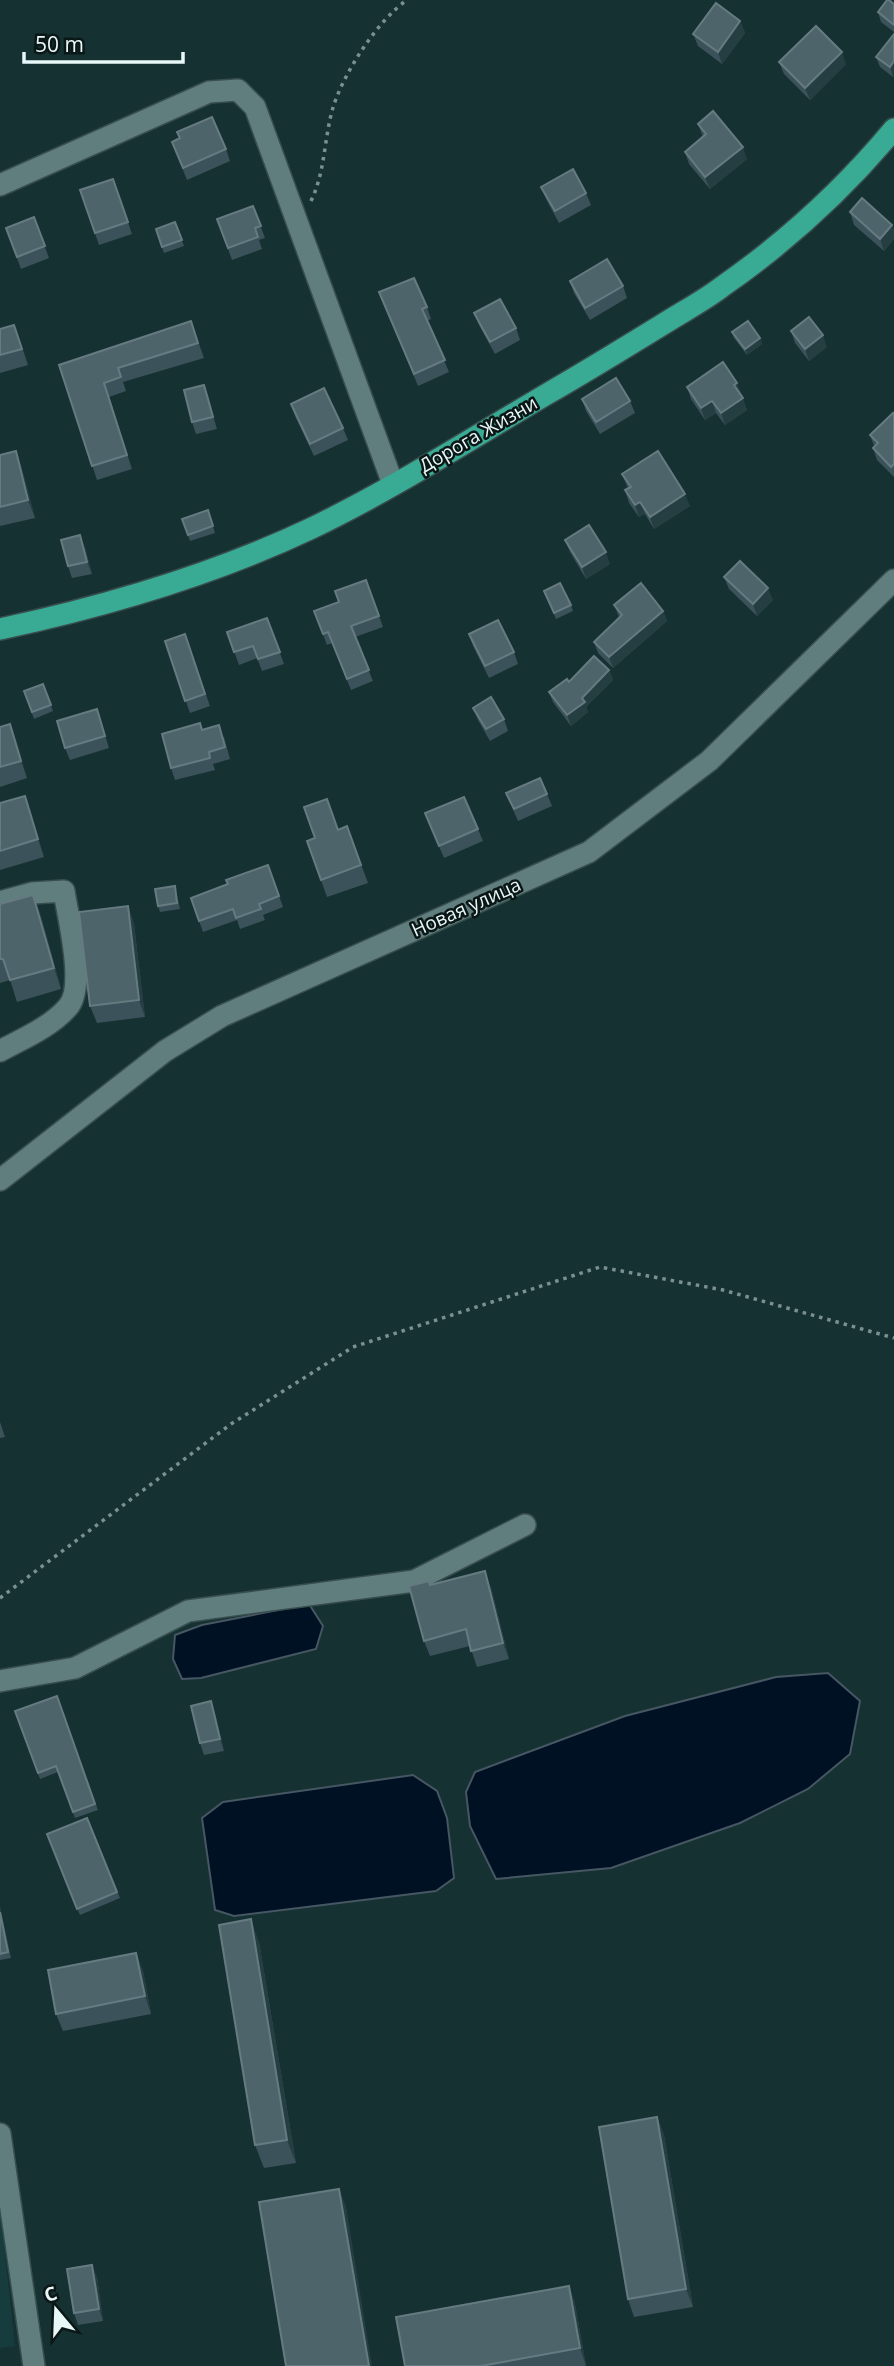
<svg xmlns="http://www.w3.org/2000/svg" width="894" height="2366" font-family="'Open Sans',sans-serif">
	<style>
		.built { fill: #163c3d }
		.water { fill: #001124; stroke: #465663; stroke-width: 2 }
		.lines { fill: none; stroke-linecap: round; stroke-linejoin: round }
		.minor-casing { stroke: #384e4e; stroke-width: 24 }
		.major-casing { stroke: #384e4e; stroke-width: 24 }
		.path { stroke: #7b9090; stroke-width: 3.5; stroke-dasharray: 3.5 5; stroke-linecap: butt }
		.minor { stroke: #617e7e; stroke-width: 21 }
		.major { stroke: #39ab95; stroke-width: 21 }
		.wall { fill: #3b525a }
		.shaded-wall { fill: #243e42 }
		.building { fill: #4e646b; stroke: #667b81; stroke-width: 2 }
		.labels { text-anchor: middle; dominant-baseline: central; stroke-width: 5; stroke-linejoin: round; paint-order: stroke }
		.street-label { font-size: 19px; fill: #e8f7f7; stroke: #0b1717 }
	</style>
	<rect width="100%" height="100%" fill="#163131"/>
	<path class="built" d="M0,2209l15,137 -15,2z"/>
	<g class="water">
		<path d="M309,1604l14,22 -7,23 -115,29 -19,1 -9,-20 2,-24 27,-10z"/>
		<path d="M828,1673l32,28 -10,53 -42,35 -68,34 -129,45 -115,11 -26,-53 -4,-34 9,-20 150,-56 151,-39z"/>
		<path d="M413,1775l24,16 10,27 7,60 -18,13 -202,25 -19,-6 -13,-92 21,-16z"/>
	</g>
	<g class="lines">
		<g class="minor-casing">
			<g id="minor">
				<path d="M0,185l209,-93 29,-2 17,17 138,377"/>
				<path d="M0,902l32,-9 32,-2c4,27 22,96 4,116 -17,20 -46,32 -68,44"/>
				<path d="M0,1180l165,-129 57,-35 367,-164 120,-91 185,-181"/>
				<path d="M0,1681l75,-13 113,-57 226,-30 111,-56"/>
				<path d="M0,2134l34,232"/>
			</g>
		</g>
		<g class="major-casing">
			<path id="major" d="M0,629c107,-23 213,-54 312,-101 81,-39 157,-88 235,-134 40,-23 79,-47 118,-71 19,-12 40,-23 58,-37 63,-44 122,-98 171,-157"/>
		</g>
		<g class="path">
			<path d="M311,201c14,-29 13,-60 21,-90 10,-36 45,-90 75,-111"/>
			<path d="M0,1598l231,-174 122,-77 247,-80 123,23 171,48"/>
		</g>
		<use href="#minor" class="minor"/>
		<use href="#major" class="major"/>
	</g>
	<g class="wall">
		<path d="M894,4v28l-13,-10 -3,-10z"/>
		<path d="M740,21l5,12 -23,31 -24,-18 -5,-12z"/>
		<path d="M894,34v42l-1,1 -13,-10 -4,-10z"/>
		<path d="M779,62l67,2 -36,36 -26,-26z"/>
		<path d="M698,124l49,35 -37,30 -21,-25 -4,-12 18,-15z"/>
		<path d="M172,142l54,7 4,12 -43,19z"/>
		<path d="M113,179l19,55 -33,11 -19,-55z"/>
		<path d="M541,187l45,6 5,12 -32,18 -13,-24z"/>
		<path d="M253,206l12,32 -6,2 3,9 -30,11 -15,-41z"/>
		<path d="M850,212l42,13 2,5v9l-10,12 -30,-26z"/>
		<path d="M34,217l15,41 -28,11 -15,-41z"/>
		<path d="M175,222l9,24 -20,7 -8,-24z"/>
		<path d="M570,281l53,5 4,12 -37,22 -16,-27z"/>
		<path d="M379,292l48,15 4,12 -4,2 22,51 -31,14z"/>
		<path d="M474,313l42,15 4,12 -25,14 -16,-29z"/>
		<path d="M191,321l13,37 -81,24 3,9 -17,6 23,72 -35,11 -38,-115z"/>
		<path d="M0,329l20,12 8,24 -28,8z"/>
		<path d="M791,331l36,16 -18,14 -14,-18z"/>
		<path d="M732,332l28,6 2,6 -15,11 -13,-17z"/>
		<path d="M204,385l13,44 -21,5 -4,-12z"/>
		<path d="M687,387l55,8h-1l6,15 -22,15 -9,-12 -11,7 -14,-21z"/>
		<path d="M582,399l48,2 5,12 -35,21 -14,-23z"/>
		<path d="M291,404l52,24 5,12 -34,16 -19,-40z"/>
		<path d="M894,415v62l-17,-17 -4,-12 1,-2 -4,-11z"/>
		<path d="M16,451l6,18 13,49 -35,8v-71z"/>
		<path d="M622,474l68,32 -36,23 -9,-15 -6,3 -10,-14 -4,-13 3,-1z"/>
		<path d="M208,510l7,23 -25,8 -8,-22z"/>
		<path d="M565,540l45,24 -24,15 -16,-27z"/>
		<path d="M85,547l7,27 -20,4 -4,-12z"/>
		<path d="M724,577l49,23 -16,16 -28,-27z"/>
		<path d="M366,580l17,47 -28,10 18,44 -22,9 -19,-47 -5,2 -13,-34 25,-9z"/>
		<path d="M544,591l27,14 2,6 -17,8z"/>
		<path d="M614,605l49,6 4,10 -54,47 -15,-15 -4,-11 25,-25z"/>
		<path d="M267,618l17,46 -22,7 -5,-13 -18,7 -12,-33z"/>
		<path d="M185,634l25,72 -20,7 -25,-72z"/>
		<path d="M469,634l45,18 4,12 -29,14 -16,-32z"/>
		<path d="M609,670l4,10 -27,27 2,5 -17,14 -18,-24 -4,-10 20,-10z"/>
		<path d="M43,684l10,27 -19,8 -10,-28z"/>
		<path d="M473,708l31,11 4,12 -18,10 -12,-21z"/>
		<path d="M97,709l12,39 -39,12 -5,-12z"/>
		<path d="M10,724l17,54 -27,9v-60z"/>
		<path d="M203,730l21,7 6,22 -17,5 2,6 -40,10 -4,-12z"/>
		<path d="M506,793l41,1 5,12 -34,15z"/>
		<path d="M25,796l19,61 -44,13v-67z"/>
		<path d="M425,813l53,16 5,12 -39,17z"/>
		<path d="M347,826l21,57 -41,14 -20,-56z"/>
		<path d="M268,865l15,42 -20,8 2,5 -25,9 -3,-9 -34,12 -12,-34 37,-14z"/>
		<path d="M175,886l5,23 -20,3 -2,-6z"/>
		<path d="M33,895l8,21 20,73 -44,13 -7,-22 -10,3v-79z"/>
		<path d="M128,906l6,18 11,93 -48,6 -7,-17z"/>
		<path d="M0,1422l5,15 -5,1z"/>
		<path d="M430,1585l61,2 18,72 -32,8 -7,-21 -40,10 -6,-15z"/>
		<path d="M57,1696l41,114 -23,8 -17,-46 -18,7 -25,-68z"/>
		<path d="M211,1701l4,12 9,38 -20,4 -4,-12z"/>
		<path d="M87,1818l33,80 -40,17 -33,-81z"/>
		<path d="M0,1907l11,51 -11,2z"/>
		<path d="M259,1942l37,221 -32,5 -9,-23z"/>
		<path d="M136,1953l7,18 8,43 -88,17 -7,-17z"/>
		<path d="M657,2117l7,18 29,172 -59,10 -6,-18z"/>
		<path d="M97,2277l6,44 -25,4 -4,-12z"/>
		<path d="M569,2286l6,18 11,62h-181z"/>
	</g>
	<g class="shaded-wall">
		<path d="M740,21l5,12 -23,31 -4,-12z"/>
		<path d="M842,52l4,12 -36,36 -5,-12z"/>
		<path d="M894,61v15l-1,1 -3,-10z"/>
		<path d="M743,147l4,12 -37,30 -5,-12z"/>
		<path d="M892,225l2,5v9l-10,12 -4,-12z"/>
		<path d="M823,335l4,12 -18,14 -4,-12z"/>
		<path d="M760,338l2,6 -15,11 -2,-6z"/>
		<path d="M737,383l5,12 -4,2 -4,-12z"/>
		<path d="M204,385l5,12 8,32 -4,-12z"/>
		<path d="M743,398l4,12 -22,15 -4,-12z"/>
		<path d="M712,401l4,12 -11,7 -4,-12z"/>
		<path d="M16,451l6,18 13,49 -7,-18z"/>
		<path d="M685,494l5,12 -36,23 -4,-12z"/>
		<path d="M640,502l5,12 -6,3 -4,-12z"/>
		<path d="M80,535l5,12 7,27 -5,-12z"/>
		<path d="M606,552l4,12 -24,15 -4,-12z"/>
		<path d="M768,588l5,12 -16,16 -4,-12z"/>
		<path d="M663,611l4,10 -54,47 -4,-11z"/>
		<path d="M609,670l4,10 -27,27 2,5 -17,14 -4,-11 15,-17z"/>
		<path d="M10,724l7,18 10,36 -6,-17z"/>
		<path d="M25,796l6,17 13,44 -6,-18z"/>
		<path d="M33,895l8,21 20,73 -7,-21z"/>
		<path d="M128,906l6,18 11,93 -6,-17z"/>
		<path d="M485,1571l6,16 18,72 -6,-16z"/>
		<path d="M211,1701l4,12 9,38 -4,-12z"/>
		<path d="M0,1907l11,51 -11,-46z"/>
		<path d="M251,1919l8,23 37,221 -9,-23z"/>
		<path d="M136,1953l7,18 8,43 -6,-18z"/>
		<path d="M657,2117l7,18 29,172 -7,-18z"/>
		<path d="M339,2189l7,17 26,160h-3z"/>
		<path d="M92,2265l5,12 6,44 -4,-12z"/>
		<path d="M569,2286l6,18 11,62 -6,-18z"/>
	</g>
	<g class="building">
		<path d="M887,0h2l5,4v21l-16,-13z"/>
		<path d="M716,3l24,18 -22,31 -25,-18z"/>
		<path d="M816,26l26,26 -37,36 -26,-26z"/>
		<path d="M894,34v27l-4,6 -14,-10z"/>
		<path d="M713,111l30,36 -38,30 -20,-25 21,-18 -8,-10z"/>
		<path d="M212,117l14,32 -43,19 -11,-26 8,-4 -3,-6z"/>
		<path d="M573,169l13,24 -31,18 -14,-24z"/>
		<path d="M113,179l15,43 -33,11 -15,-43z"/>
		<path d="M862,198l30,27 -12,14 -30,-27z"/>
		<path d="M253,206l8,20 -6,2 3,9 -30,11 -11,-29z"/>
		<path d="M34,217l11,29 -28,11 -11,-29z"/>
		<path d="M175,222l7,18 -20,7 -6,-18z"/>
		<path d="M607,259l16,27 -38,22 -15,-27z"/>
		<path d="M414,278l13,29 -5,2 23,51 -31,14 -35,-82z"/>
		<path d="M500,299l16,29 -26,14 -16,-29z"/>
		<path d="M809,317l14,18 -18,14 -14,-18z"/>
		<path d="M191,321l7,22 -80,25 3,9 -17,6 23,72 -35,11 -33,-101z"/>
		<path d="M748,321l12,17 -15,11 -13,-17z"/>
		<path d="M14,325l8,24 -22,6v-26z"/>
		<path d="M723,362l14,21 -3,2 9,13 -22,15 -9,-12 -11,7 -14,-21z"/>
		<path d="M616,378l14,23 -34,21 -14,-23z"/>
		<path d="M204,385l9,32 -21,5 -8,-32z"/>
		<path d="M324,388l19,40 -33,16 -19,-40z"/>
		<path d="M893,413l1,2v49l-3,3 -18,-19 5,-5 -8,-8z"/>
		<path d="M16,451l12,49 -28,7v-52z"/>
		<path d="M658,451l27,43 -35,23 -10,-15 -5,3 -10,-15 6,-3 -9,-13z"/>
		<path d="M208,510l5,16 -25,9 -6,-16z"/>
		<path d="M589,525l17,27 -24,15 -17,-27z"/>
		<path d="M80,535l7,27 -19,4 -7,-26z"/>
		<path d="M740,561l28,27 -15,16 -29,-27z"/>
		<path d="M366,580l13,36 -28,10 18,44 -22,9 -19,-47 -5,2 -9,-23 25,-9 -4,-11z"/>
		<path d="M560,583l11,22 -17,8 -10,-22z"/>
		<path d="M641,583l22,28 -54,46 -15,-15 28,-27 -8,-10z"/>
		<path d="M267,618l13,34 -22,7 -5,-13 -19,6 -7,-20z"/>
		<path d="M498,620l16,32 -29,14 -16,-32z"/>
		<path d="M185,634l20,60 -20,7 -20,-60z"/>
		<path d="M594,656l15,14 -27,28 3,4 -18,13 -18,-23 18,-13 2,3z"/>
		<path d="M43,684l8,21 -19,7 -8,-21z"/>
		<path d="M491,697l13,22 -18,10 -13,-21z"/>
		<path d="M97,709l8,27 -40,12 -8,-27z"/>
		<path d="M200,723l2,7 17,-5 6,22 -16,5 1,6 -39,10 -9,-34z"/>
		<path d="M10,724l11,37 -21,6v-40z"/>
		<path d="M540,778l7,16 -33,15 -8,-16z"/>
		<path d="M25,796l13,43 -38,12v-48z"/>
		<path d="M464,797l14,32 -39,17 -14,-33z"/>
		<path d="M327,799l11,31 9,-4 14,39 -40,15 -14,-39 8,-3 -11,-31z"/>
		<path d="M268,865l11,31 -20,8 2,5 -25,9 -3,-9 -34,12 -8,-23 37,-14 -2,-4z"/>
		<path d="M175,886l2,17 -19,3 -3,-17z"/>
		<path d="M33,895l21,73 -44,12 -7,-21h-3v-55z"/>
		<path d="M128,906l11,94 -49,6 -11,-94z"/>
		<path d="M485,1571l18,72 -32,8 -5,-22 -42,12 -15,-55 20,-5 1,4z"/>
		<path d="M57,1696l38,108 -22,8 -17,-46 -18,7 -23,-62z"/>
		<path d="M211,1701l9,38 -20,4 -9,-37z"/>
		<path d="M87,1818l30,74 -40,17 -30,-75z"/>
		<path d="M0,1912l8,40 -8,2z"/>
		<path d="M251,1919l36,221 -32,5 -36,-220z"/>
		<path d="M136,1953l9,43 -89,18 -8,-44z"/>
		<path d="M657,2117l29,172 -58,10 -29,-172z"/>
		<path d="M339,2189l30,177h-83l-27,-164z"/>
		<path d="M92,2265l7,44 -25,4 -7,-44z"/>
		<path d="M569,2286l11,62 -99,18h-76l-9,-49z"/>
	</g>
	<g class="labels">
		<g class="street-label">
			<text transform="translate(478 434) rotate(-30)">Дорога Жизни</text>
			<text transform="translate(466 907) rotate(-24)">Новая улица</text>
		</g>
	</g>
	<g transform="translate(56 2310) rotate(341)" stroke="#0b1717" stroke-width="5" paint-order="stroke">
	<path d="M0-5L12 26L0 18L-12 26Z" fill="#e8f7f7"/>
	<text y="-10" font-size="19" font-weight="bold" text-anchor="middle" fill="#e8f7f7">С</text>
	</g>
	<path d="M24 52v10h159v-10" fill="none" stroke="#e8f7f7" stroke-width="3.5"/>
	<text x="35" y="52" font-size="21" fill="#e8f7f7" stroke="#0b1717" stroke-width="5" paint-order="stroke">50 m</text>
</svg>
